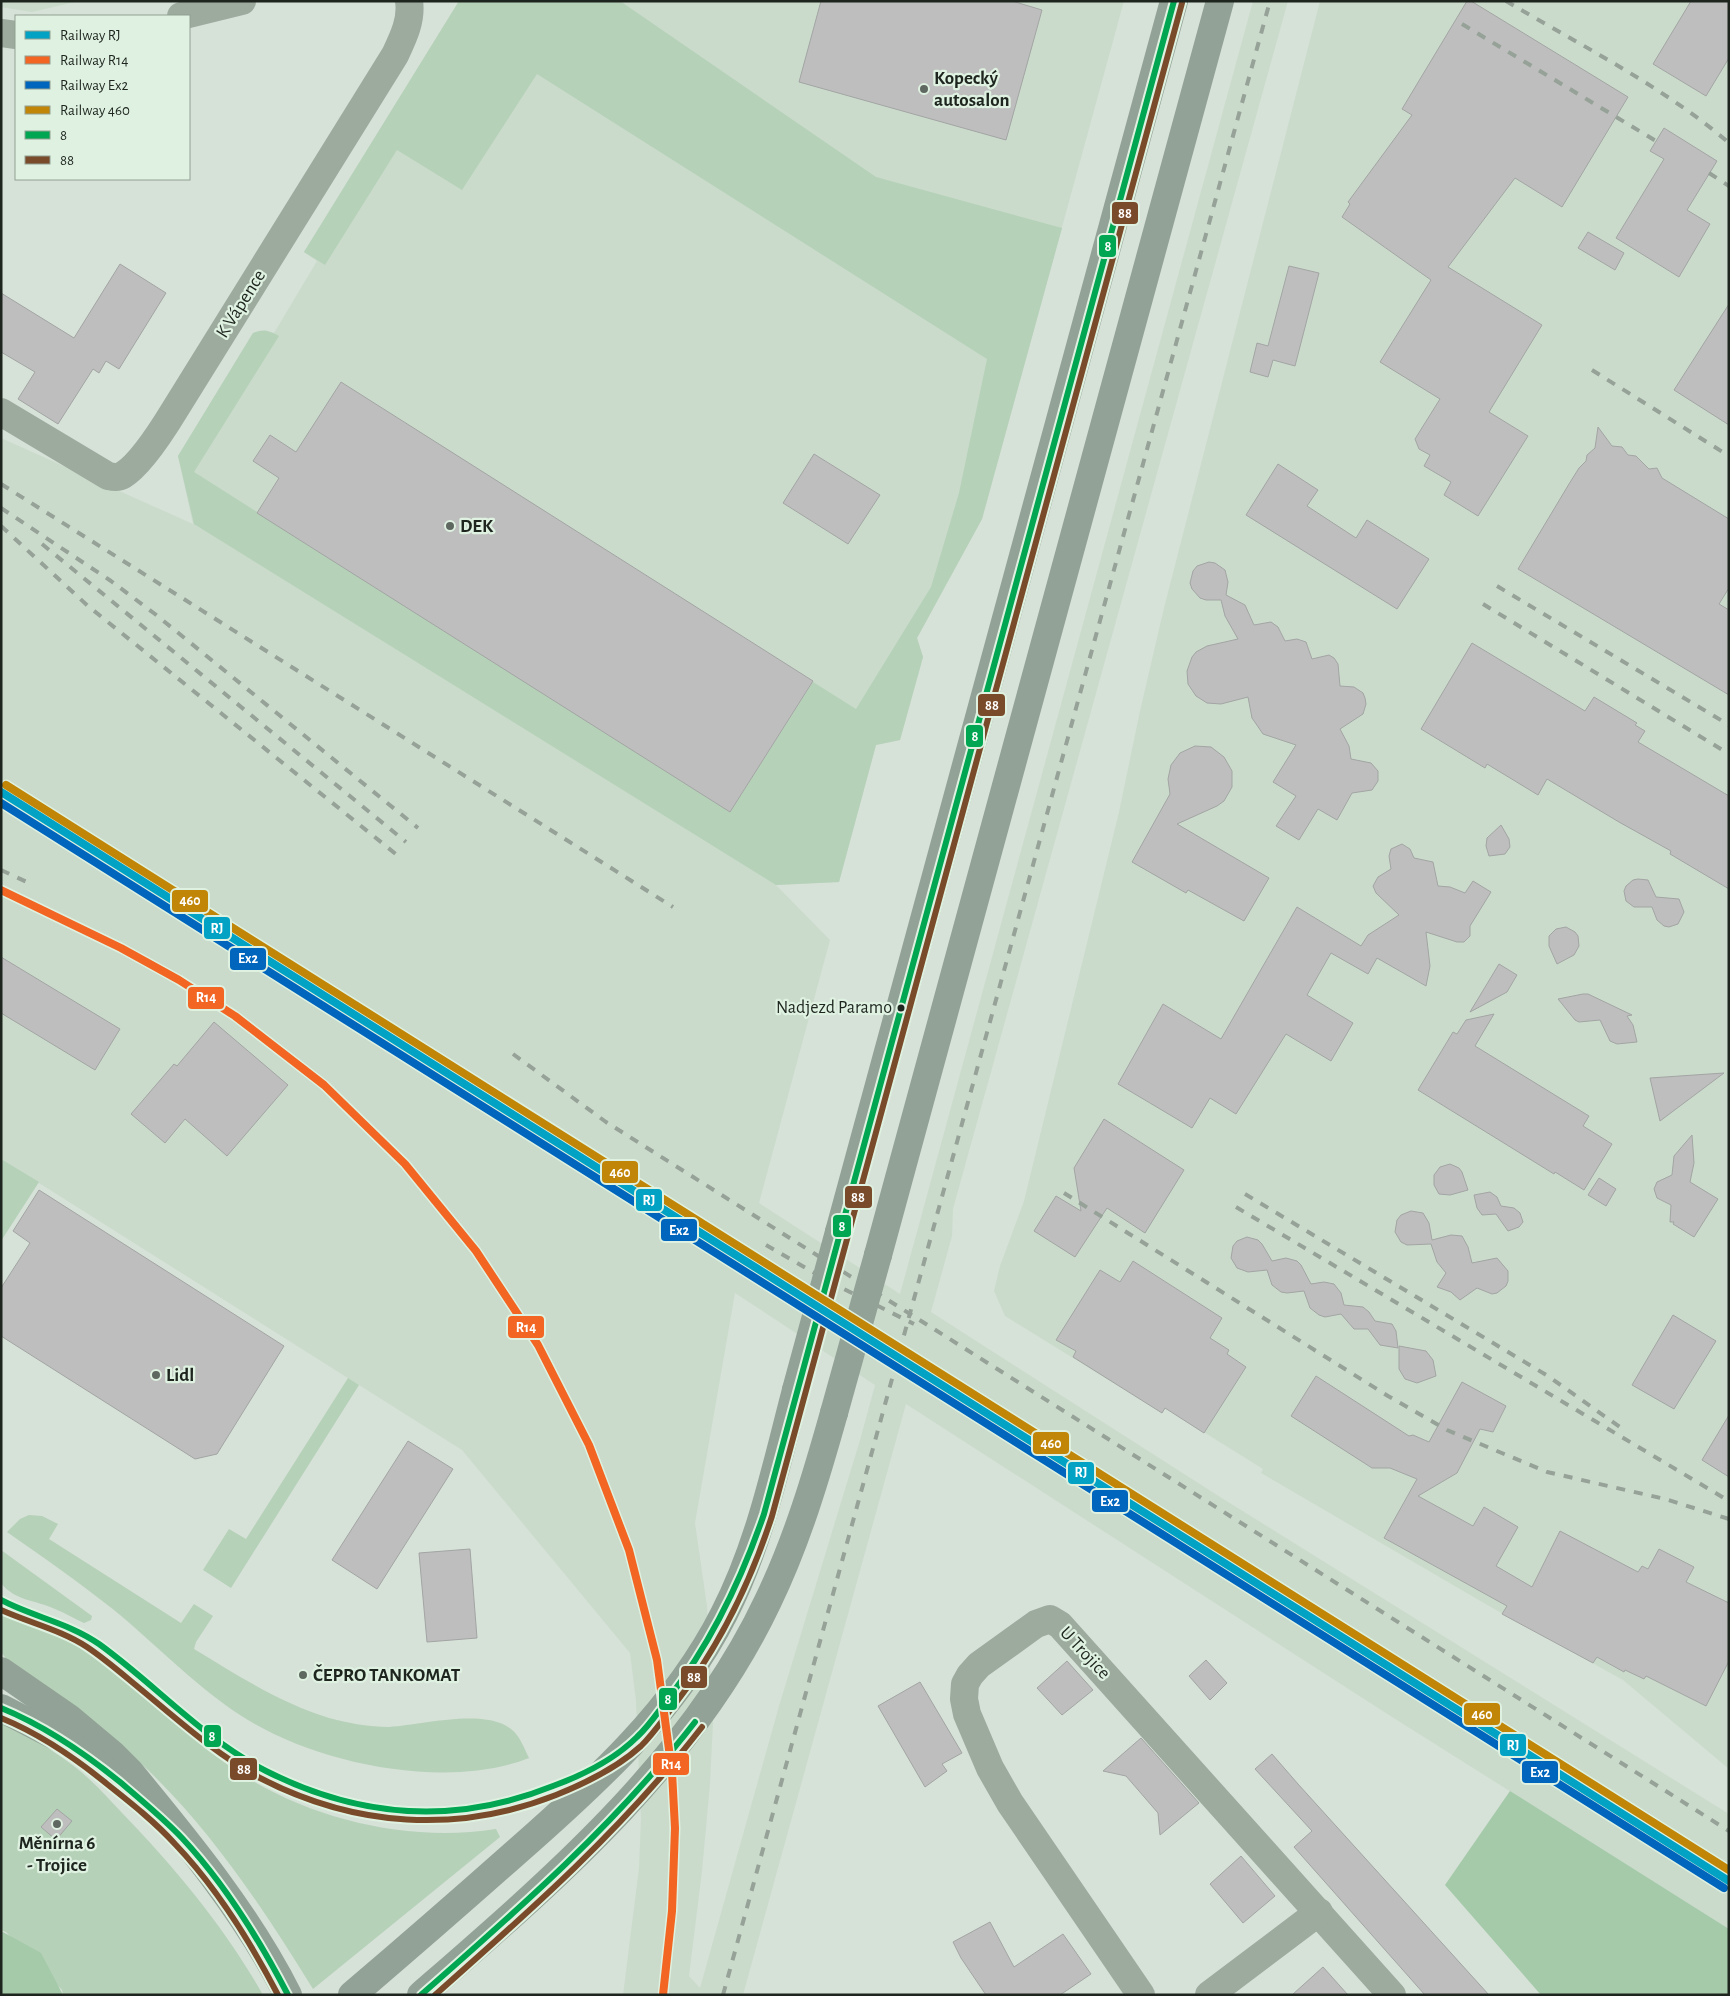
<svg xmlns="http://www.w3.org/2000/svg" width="1730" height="1996" font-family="'Alegreya Sans',sans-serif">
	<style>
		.built { fill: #cadbcb; fill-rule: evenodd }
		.green { fill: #b5d1b8 }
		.forest { fill: #a4caa9 }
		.building { fill: #bdbebd; stroke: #a3a5a4 }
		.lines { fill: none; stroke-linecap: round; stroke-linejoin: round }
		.street { stroke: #9daa9e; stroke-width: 28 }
		.primary { stroke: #92a296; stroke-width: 28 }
		.rail { stroke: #96a198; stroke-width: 4; stroke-dasharray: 9 9; stroke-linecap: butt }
		.primary-bridge { stroke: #92a296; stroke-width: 28 }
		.bus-1-casing { stroke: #dff2e1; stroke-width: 10 }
		.bus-2-casing { stroke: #dff2e1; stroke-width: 10 }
		.bus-1 { stroke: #00a651; stroke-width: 6 }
		.bus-2 { stroke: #7a4b2a; stroke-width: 6 }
		.rail-1-casing { stroke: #dff2e1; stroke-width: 11 }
		.rail-2-casing { stroke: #dff2e1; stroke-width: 11 }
		.rail-3-casing { stroke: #dff2e1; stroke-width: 11 }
		.rail-4-casing { stroke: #dff2e1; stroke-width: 11 }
		.rail-1 { stroke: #02a2c5; stroke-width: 8 }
		.rail-2 { stroke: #f26522; stroke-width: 8 }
		.rail-3 { stroke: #0065bd; stroke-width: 8 }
		.rail-4 { stroke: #c18608; stroke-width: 8 }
		.poi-dot { fill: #5e6760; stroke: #dff2e1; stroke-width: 2 }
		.bus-dot { fill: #1e251f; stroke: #dff2e1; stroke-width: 2 }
		.labels { text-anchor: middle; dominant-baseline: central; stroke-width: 4.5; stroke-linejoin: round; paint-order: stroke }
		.bus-label { font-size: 18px; fill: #1e251f; stroke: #dff2e1; text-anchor: end }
		.poi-label { font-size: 19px; font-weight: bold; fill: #1e251f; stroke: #dff2e1; text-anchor: start }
		.street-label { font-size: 19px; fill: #1e251f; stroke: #dff2e1 }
		.line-badge { stroke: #dff2e1; stroke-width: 2 }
		.badge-label { font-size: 14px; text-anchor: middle; font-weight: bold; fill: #fff }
	</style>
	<rect width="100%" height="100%" fill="#d6e1d8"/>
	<g class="built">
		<path d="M1,1h78l-47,11 -31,-5z"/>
		<path d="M459,1h665l-142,518 -65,119 6,19 -23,83 -24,5 -37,137 -63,3 54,55 -71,263 141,91 353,-1293h35l-335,1208 -1,27 -21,76 286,183 512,319v115l-337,-212 -486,-313 -163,591h-120l16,-127 2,-50 -5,-117 -6,-48 -168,-203 -461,-291v-721l192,86 -15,-68 75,-123 12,-3 9,3 43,-72 -13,-9zM735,1293l140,92 -15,55 -81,266 -79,282 -11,-12 13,-105 8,-87 3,-62 -6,-116 -12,-83z"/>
		<path d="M1320,1h409v1768l-106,-89 -134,-74 -228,-133 2,-4 -98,-61 -3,5 -157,-97 -11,-25 6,-25 24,-65 95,-389 21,-101 24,-103z"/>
	</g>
	<g class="green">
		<path d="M459,1h161l256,176 186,51 -80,291 -65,119 6,19 -23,83 -24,5 -37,137 -63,3 -582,-361 -16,-68 75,-123c10,-4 17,-2 26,3l-85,136 536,340 83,-130 43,27 75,-122 28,-94 28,-134 -450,-285 -75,116 -65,-40 -72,115 -21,-13z"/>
		<path d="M1,1159l38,23 -38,59z"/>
		<path d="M348,1378l11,7 -128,203 -28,-18 26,-41 17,10z"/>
		<path d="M29,1515l13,1 16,8 -9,15 132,84 13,-19 19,12 -17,26 -2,7c43,26 86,54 135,69 18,5 41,9 60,9 33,-2 95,-19 122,2 9,7 13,19 18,29 -82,32 -207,7 -281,-38 -49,-30 -90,-74 -134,-110 -34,-27 -71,-53 -107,-78l13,-13z"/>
		<path d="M1,1550l91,66 -1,4 -7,3c-9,-4 -19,-10 -29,-14 -19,-9 -40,-8 -54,-26z"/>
		<path d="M1,1615c67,9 115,56 163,98 22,18 45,38 68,55 75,51 175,75 264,61l4,8 -187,152c-48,-78 -99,-155 -165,-219 -42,-40 -95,-75 -141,-110l-6,-8z"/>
		<path d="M1,1721c26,14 51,28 74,46 18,14 33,31 49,48 52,54 102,114 139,180h-200l-1,-5 -56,-58 -5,-2z"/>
	</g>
	<g class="forest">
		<path d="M1510,1791l219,138v66h-188l-96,-110z"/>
		<path d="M1,1931l40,22 22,42h-62z"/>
	</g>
	<g class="building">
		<path d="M821,1h191l30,9 -36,130 -207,-58z"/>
		<path d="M1467,1h4l157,96 -66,110 -47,-29 -67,89 94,58 -53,87 39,24 -50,80 -34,-21 7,-13 -27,-16 6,-11 -11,-6 -4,-10 25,-40 -60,-37 51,-82 -89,-63 8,-13 -2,-2 64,-87 -10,-6z"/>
		<path d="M1691,1h38v57l-23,38 -53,-32z"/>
		<path d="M1664,128l53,33 -30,49 23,14 -31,53 -63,-39 48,-79 -14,-8z"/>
		<path d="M1588,232l36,21 -9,17 -37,-22z"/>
		<path d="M120,264l46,29 -47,76 -13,-8 -7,12 -6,-4 -35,55 -40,-25 17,-27 -34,-20v-59l73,45z"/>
		<path d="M1289,266l30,7 -24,93 -22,-6 -5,17 -18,-5 7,-29 11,3z"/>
		<path d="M1729,304v121l-55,-35z"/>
		<path d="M341,382l472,299 -83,131 -473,-299 22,-35 -26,-17 17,-26 26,17z"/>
		<path d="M1598,427l14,19 10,1 6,8 8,1 13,13 8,-1 5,10 67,41v69l-10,16 10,6v85l-211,-126 51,-85 10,-16 7,-7 1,-6 8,-7z"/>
		<path d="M814,454l66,41 -32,49 -65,-41z"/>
		<path d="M1278,464l40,26 -11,16 49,32 11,-18 62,39 -32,50 -151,-94z"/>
		<path d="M1209,562l6,1 10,7 3,12 -2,13 19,10 9,20 17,-3 7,5 7,14 12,-2 9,3 6,17 17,-4 5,3 4,6 2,22 14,1 9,6 2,5 1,6 -3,10 -23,15 9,17 2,13 20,4 7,8v10l-6,9 -20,3 -15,27 -19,-11 -19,31 -23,-14 20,-30 -23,-14 23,-37 -33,-11 -11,-16 -4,-21 -27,7 -14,-1 -11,-7 -8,-12 -1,-13 5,-14 4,-5 11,-6 31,-7 -13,-23 -4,-16h-15l-6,-2 -8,-9 -2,-6 3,-12 4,-5z"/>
		<path d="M1472,643l113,68 9,-14 43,26 -2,2 10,6 -7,11 91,54v93l-59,-35 1,-3 -52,-29 -72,-43 -9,16 -51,-31 -2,4 -64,-39z"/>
		<path d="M1195,746l16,1 13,10 8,14v16l-8,14 -7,5 -40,18 92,54 -25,43 -56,-31 -2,3 -54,-31 38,-68 -2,-15 3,-14 9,-12z"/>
		<path d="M1501,825l8,14 1,8 -5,7 -16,2 -3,-10 1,-8z"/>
		<path d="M1402,844l8,5 4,9 19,4 5,24 12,1 15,6 8,-12 18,11 -21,34v10l-6,6h-7l-31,-10 4,34 -4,20 -49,-28 -9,16 -37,-21 -24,42 46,28 -22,38 -45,-27 -50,80 -26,-16 -18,30 -74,-44 45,-80 58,35 76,-132 64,39 7,-11 31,-20 -23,-22 -3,-7 5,-9 13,-8 -2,-13 2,-7z"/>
		<path d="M1638,879l10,1 8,17 23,2 5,13 -6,12 -9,3 -5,-1 -7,-6 -5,-13h-18l-8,-6 -2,-10 2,-5 7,-6z"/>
		<path d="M1566,927l9,5 3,4 1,10 -5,9 -17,9 -8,-18v-10l7,-7z"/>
		<path d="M1,957l119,72 -25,41 -94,-57z"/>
		<path d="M1499,964l18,11 -10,17 -37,20z"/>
		<path d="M1583,994h5l44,21 -5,1 6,9 4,17 -20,2 -7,-3 -10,-21 -21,2 -4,-2 -17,-21z"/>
		<path d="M1494,1014l-19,32 114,70 -6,10 29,18 -28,46 -29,-18 -1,2 -136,-84 35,-58 4,2 9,-14z"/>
		<path d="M214,1022l74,63 -61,71 -42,-37 -20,24 -34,-29 43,-50 3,2z"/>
		<path d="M1724,1073l-64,48 -10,-43z"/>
		<path d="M1104,1119l80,51 -39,63 -38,-25 -32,49 -41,-26 22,-35 25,15 -7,-43z"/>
		<path d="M1692,1135l2,28 -4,19 28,17 -24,38 -21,-13 1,-2h-4l1,-17 -14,-7 -3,-9 3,-7 15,-7 2,-19z"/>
		<path d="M1450,1164l9,4 3,4 6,18 -18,5 -11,-1 -5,-9v-10l6,-8z"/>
		<path d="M1599,1178l17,11 -10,17 -18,-11z"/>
		<path d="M39,1190l245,156 -67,108 -22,5 -194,-123v-48l29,-45 -17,-12z"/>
		<path d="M1490,1192l7,5 4,9 13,2 6,5 3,9 -4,5 -11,4 -12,-17 -14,1 -5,-7 -3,-13z"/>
		<path d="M1411,1211l12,2 6,10 3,17 19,-5 11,1 6,11 4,16 25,-5 11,13v10l-2,5 -9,7 -5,1 -15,-6 -17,12 -9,-8 -14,-5 9,-14 -9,-11 -6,-18 -24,1 -6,-3 -6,-10 2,-12 4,-5z"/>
		<path d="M1247,1237l11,3 4,4 10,17 14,-3 11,3 4,4 10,19 13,-2 10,2 7,9 3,12 19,2 6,5 6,9 17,3 4,7 2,17 -18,-3 -12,-16h-14l-13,-15 -16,3 -6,-2 -9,-7 -6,-17 -17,2 -6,-1 -9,-7 -5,-15 -19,2 -11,-4 -6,-10 2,-12 4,-5z"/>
		<path d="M1133,1261l89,57 -12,20 19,12 -2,4 19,13 -42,66 -39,-25 -3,5 -89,-56 3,-6 -20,-11 44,-70 20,12z"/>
		<path d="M1673,1315l43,26 -42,68 -42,-24z"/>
		<path d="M1399,1346l27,5 7,9 3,16 -19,7 -12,-4 -6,-10z"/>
		<path d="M1316,1376l93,60 4,-1 16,7 33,-60 44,24 -13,26 -13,-3 -23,44 -39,23 55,30 11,-19 34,20 -22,39 36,21 28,-56 78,41 4,-6 6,3 11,-20 35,18 -8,15 43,21v58l-23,45 -60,-30 -2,3 -19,-9 -1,2 -27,-15 -4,6 -91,-49 5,-8 -123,-68 33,-59 -27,-11h-18l-81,-52z"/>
		<path d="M1729,1415v62l-27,-17z"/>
		<path d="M408,1441l45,28 -76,120 -45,-29z"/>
		<path d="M470,1549l7,89 -50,4 -8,-89z"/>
		<path d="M1206,1660l21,23 -17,17 -21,-24z"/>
		<path d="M1067,1661l26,29 -31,25 -25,-27z"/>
		<path d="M920,1682l42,71 -20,11 5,7 -22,16 -47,-81z"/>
		<path d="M1141,1738l58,65 -39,32 -2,-22 -32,-37 -23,-5z"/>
		<path d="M1272,1754l26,30 191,211h-64l-131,-148 18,-16 -57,-62z"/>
		<path d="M57,1809l15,12 -16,19 -15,-13z"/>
		<path d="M1241,1856l34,40 -32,27 -33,-39z"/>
		<path d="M990,1922l24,45 49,-33 28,40 -31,21h-74l-25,-37 -8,-16z"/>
		<path d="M1323,1967l25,28h-56z"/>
	</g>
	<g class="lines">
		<g class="street">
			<path d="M181,16l61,-15"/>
			<path d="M1,33l15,2"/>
			<path d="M1,412l107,64c5,1 10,2 15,-1 18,-11 40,-46 51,-64l221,-356c8,-17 17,-35 14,-54"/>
			<path d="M1141,1995l-131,-192 -20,-35 -23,-54 -3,-15 1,-15 5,-9 9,-10 57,-41 14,-5 10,6 332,370"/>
			<path d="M1209,1995l110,-83"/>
		</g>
		<g class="primary">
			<path d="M839,1232l335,-1231"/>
			<path d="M878,1255l342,-1254"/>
			<path d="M1,1671l68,47 43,36 18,18c57,69 117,142 158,223"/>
			<path d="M1,1708l64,33 43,31"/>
			<path d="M352,1995c54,-46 108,-93 161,-140 80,-70 162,-144 211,-241 36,-70 52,-148 72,-224"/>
			<path d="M421,1995c132,-115 271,-233 347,-394 29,-60 48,-124 66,-188"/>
		</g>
		<g class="rail">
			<path d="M1506,1c74,44 158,86 223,142"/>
			<path d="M1462,24l194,117"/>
			<path d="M1709,173l20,13"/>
			<path d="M1592,370l137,86"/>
			<path d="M1,484l672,423"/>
			<path d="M1,508l110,73 44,33 263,214"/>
			<path d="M1,526l87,80 309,249"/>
			<path d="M42,544l364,298"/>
			<path d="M1497,586l232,139"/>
			<path d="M1483,604l246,150"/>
			<path d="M1,870l28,13"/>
			<path d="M513,1054l93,68 1123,709"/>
			<path d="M1064,1193l324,203 59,34 100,42 118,27 64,20"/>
			<path d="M1245,1194l303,182 76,54"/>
			<path d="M1236,1207l493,294"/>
			<path d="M766,1245l64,37 84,42"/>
			<path d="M723,1995l547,-1994"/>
		</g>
		<g class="primary-bridge">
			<path d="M796,1390l43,-158"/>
			<path d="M834,1413l44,-158"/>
		</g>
		<g class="bus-1-casing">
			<g id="bus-1">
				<path d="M1,1600c32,17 68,23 98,44 57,41 104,95 167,127 93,47 190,54 287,15 30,-11 61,-26 84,-49 12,-11 21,-25 31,-38 43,-56 73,-118 96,-185l410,-1513"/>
				<path d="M1,1708c44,18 82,44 119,74 21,18 43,36 62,56 43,46 77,101 106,157"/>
				<path d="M421,1995c98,-86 194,-170 274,-273"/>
			</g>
		</g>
		<g class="bus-2-casing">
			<g id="bus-2">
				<path d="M1,1610c29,13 60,20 86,37 18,12 34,26 51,40 39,32 77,67 122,91 95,49 197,56 296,17 30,-12 61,-27 85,-49 13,-13 23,-28 34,-42 44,-57 75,-120 97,-188l410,-1513"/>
				<path d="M1,1718c39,16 73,39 106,66 24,19 48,38 68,60 42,44 75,97 103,151"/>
				<path d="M435,1995c95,-84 188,-166 267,-268"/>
			</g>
		</g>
		<use href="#bus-1" class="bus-1"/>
		<use href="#bus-2" class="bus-2"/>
		<g class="rail-1-casing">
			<path id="rail-1" d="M1,792l1728,1089"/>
		</g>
		<g class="rail-2-casing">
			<path id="rail-2" d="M1,890l120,58 58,32 56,36 89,69 81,79 71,87 62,94 51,100 40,105 28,110 15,112 3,56 -3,83 -9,84"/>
		</g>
		<g class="rail-3-casing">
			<path id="rail-3" d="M1,803l1723,1085"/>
		</g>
		<g class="rail-4-casing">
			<path id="rail-4" d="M6,785l1723,1085"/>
		</g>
		<use href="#rail-1" class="rail-1"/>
		<use href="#rail-2" class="rail-2"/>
		<use href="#rail-3" class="rail-3"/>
		<use href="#rail-4" class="rail-4"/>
	</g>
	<g class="poi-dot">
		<circle cx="924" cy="89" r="5"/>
		<circle cx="450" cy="526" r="5"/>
		<circle cx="156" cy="1375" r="5"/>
		<circle cx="303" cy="1675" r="5"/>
		<circle cx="57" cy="1824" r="5"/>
	</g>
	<circle class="bus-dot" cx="901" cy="1008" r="4.5"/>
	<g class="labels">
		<g class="bus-label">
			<text x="892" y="1008">Nadjezd Paramo</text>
		</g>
		<g class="poi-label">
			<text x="934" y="78">Kopecký<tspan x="934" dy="22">autosalon</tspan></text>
			<text x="460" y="526">DEK</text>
			<text x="166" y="1375">Lidl</text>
			<text x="313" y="1675">ČEPRO TANKOMAT</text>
			<text x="57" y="1843" text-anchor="middle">Měnírna 6<tspan x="57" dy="22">- Trojice</tspan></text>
		</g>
		<g class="street-label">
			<text transform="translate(241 304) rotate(-58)">K Vápence</text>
			<text transform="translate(1085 1653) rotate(47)">U Trojice</text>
		</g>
	</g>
	<g class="line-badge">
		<rect x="1111" y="201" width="28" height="24" rx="5" fill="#7a4b2a"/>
		<rect x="1098" y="234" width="19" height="24" rx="5" fill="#00a651"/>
		<rect x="977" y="693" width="29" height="24" rx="5" fill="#7a4b2a"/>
		<rect x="965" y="724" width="19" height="24" rx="5" fill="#00a651"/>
		<rect x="171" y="889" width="38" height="24" rx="5" fill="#c18608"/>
		<rect x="203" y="916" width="28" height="24" rx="5" fill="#02a2c5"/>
		<rect x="229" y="947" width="38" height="24" rx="5" fill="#0065bd"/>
		<rect x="187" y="986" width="38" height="24" rx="5" fill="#f26522"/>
		<rect x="601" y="1160" width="38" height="24" rx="5" fill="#c18608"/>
		<rect x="844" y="1185" width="29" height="24" rx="5" fill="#7a4b2a"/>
		<rect x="635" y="1188" width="28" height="24" rx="5" fill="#02a2c5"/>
		<rect x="832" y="1214" width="20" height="24" rx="5" fill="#00a651"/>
		<rect x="660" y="1218" width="38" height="24" rx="5" fill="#0065bd"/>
		<rect x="507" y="1315" width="38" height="24" rx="5" fill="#f26522"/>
		<rect x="1032" y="1431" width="38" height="24" rx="5" fill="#c18608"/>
		<rect x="1067" y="1461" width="28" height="24" rx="5" fill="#02a2c5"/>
		<rect x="1091" y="1489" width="38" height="24" rx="5" fill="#0065bd"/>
		<rect x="680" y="1665" width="28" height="24" rx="5" fill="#7a4b2a"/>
		<rect x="658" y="1687" width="20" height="24" rx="5" fill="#00a651"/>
		<rect x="1463" y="1702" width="38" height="24" rx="5" fill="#c18608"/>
		<rect x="203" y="1724" width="19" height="24" rx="5" fill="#00a651"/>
		<rect x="1499" y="1733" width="28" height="24" rx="5" fill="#02a2c5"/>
		<rect x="652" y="1752" width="38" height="24" rx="5" fill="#f26522"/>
		<rect x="229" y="1757" width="29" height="24" rx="5" fill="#7a4b2a"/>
		<rect x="1521" y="1760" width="38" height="24" rx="5" fill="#0065bd"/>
	</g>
	<g class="badge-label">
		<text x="1125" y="218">88</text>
		<text x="1108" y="251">8</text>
		<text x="992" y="710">88</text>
		<text x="975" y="741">8</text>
		<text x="190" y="905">460</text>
		<text x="217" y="933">RJ</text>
		<text x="248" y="963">Ex2</text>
		<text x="206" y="1002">R14</text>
		<text x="620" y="1177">460</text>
		<text x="858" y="1202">88</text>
		<text x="649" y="1205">RJ</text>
		<text x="842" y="1231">8</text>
		<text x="679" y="1235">Ex2</text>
		<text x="526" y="1332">R14</text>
		<text x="1051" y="1448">460</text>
		<text x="1081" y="1477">RJ</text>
		<text x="1110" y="1506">Ex2</text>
		<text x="694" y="1682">88</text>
		<text x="668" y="1704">8</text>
		<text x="1482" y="1719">460</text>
		<text x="212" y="1741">8</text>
		<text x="1513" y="1750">RJ</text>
		<text x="671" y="1769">R14</text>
		<text x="244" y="1774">88</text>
		<text x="1540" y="1777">Ex2</text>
	</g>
	<rect width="1730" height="1996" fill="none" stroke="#1e251f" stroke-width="5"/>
	<rect x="15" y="15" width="175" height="165" fill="#dff2e1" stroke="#92a093"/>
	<rect x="25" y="31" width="25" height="8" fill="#02a2c5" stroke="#92a093"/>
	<text x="60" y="40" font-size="15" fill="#1e251f">Railway RJ</text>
	<rect x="25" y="56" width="25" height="8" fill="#f26522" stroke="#92a093"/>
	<text x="60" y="65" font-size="15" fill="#1e251f">Railway R14</text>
	<rect x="25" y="81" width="25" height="8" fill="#0065bd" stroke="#92a093"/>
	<text x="60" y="90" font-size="15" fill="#1e251f">Railway Ex2</text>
	<rect x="25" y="106" width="25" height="8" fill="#c18608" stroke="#92a093"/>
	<text x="60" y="115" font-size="15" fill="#1e251f">Railway 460</text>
	<rect x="25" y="131" width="25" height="8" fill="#00a651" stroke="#92a093"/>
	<text x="60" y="140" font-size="15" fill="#1e251f">8</text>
	<rect x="25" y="156" width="25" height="8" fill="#7a4b2a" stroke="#92a093"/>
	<text x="60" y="165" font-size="15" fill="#1e251f">88</text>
</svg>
